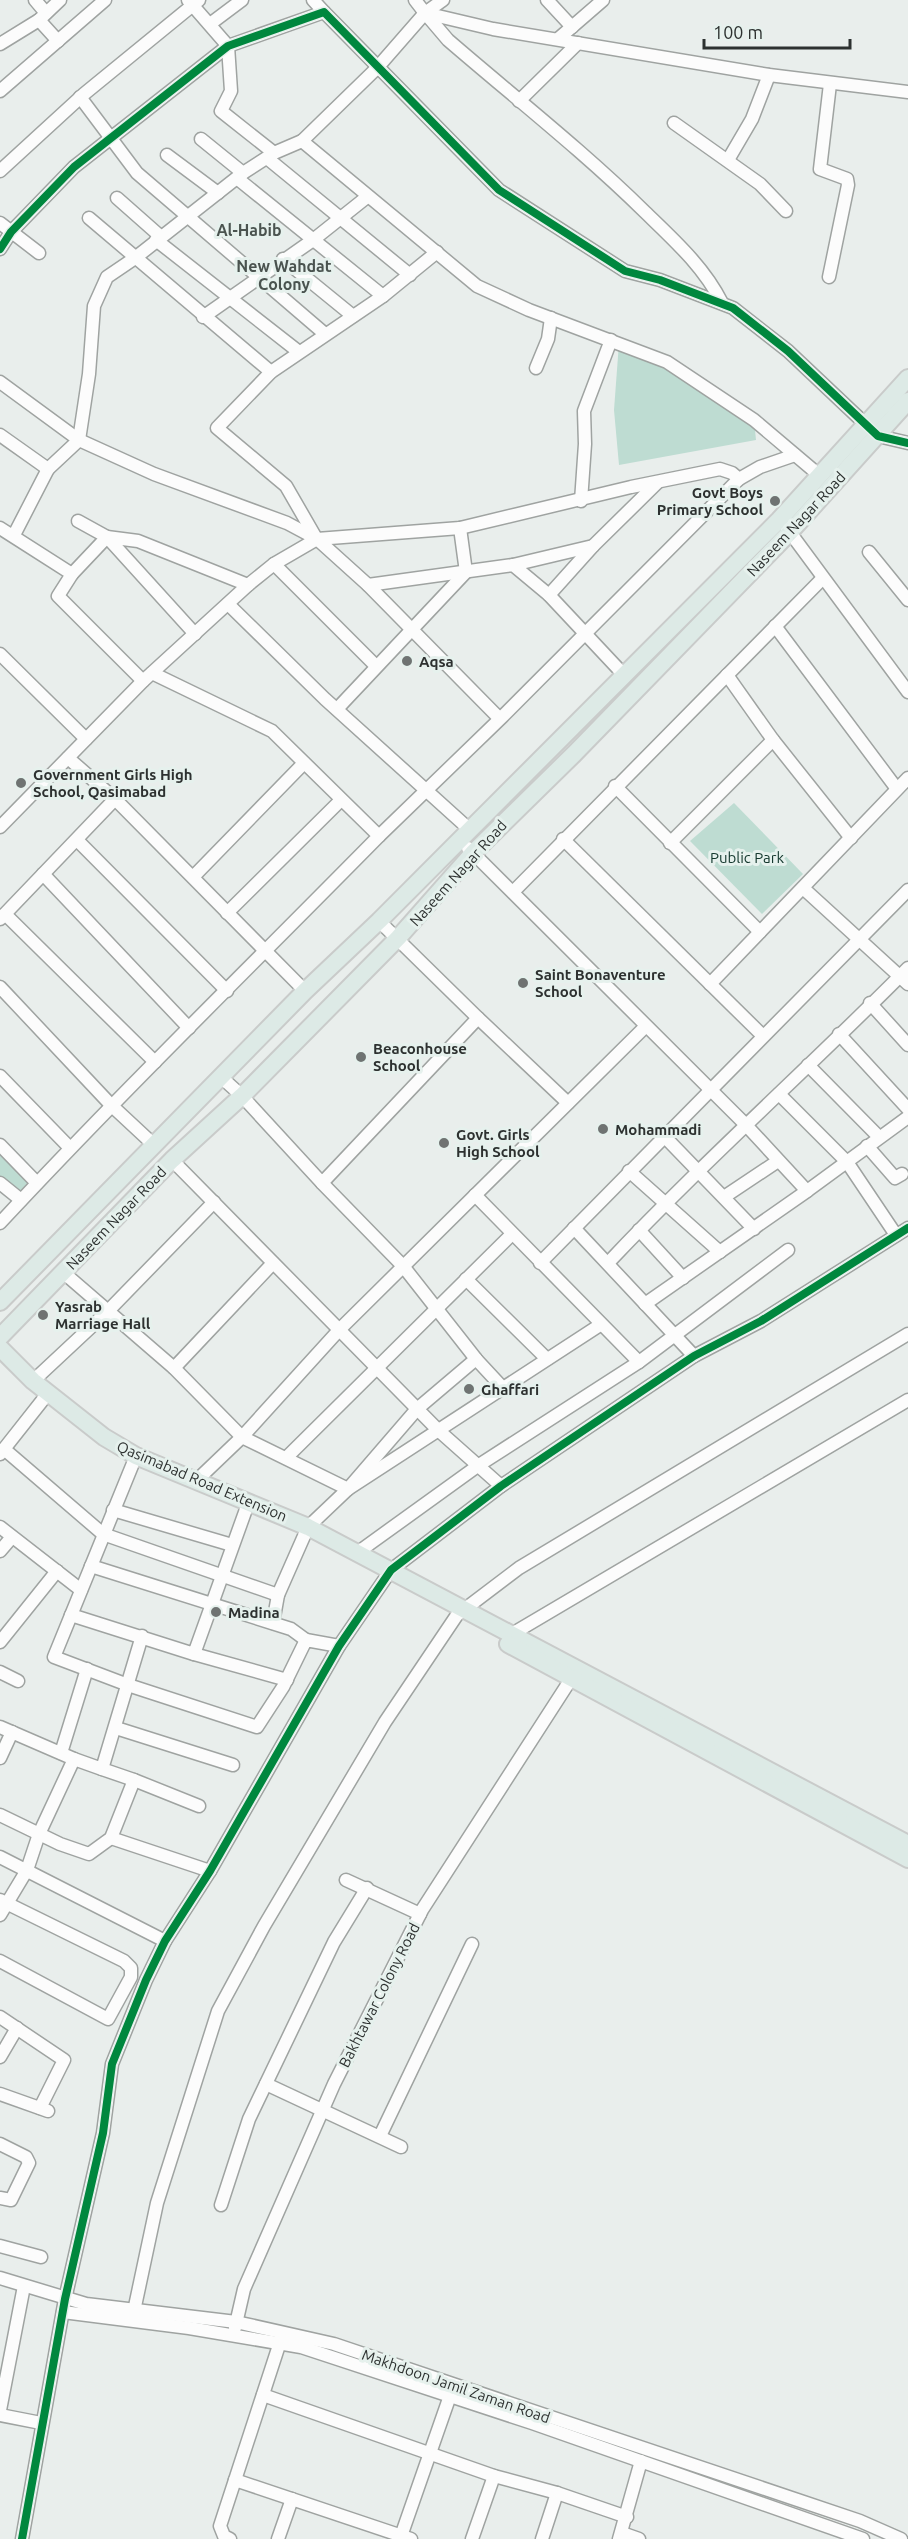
<svg xmlns="http://www.w3.org/2000/svg" width="908" height="2539" font-family="Ubuntu,sans-serif">
	<style>
		.green { fill: #bedcd2 }
		.lines { fill: none; stroke-linecap: round; stroke-linejoin: round }
		.minor-casing { stroke: #9fa3a1; stroke-width: 15 }
		.major-casing { stroke: #c9cbca; stroke-width: 20 }
		.minor { stroke: #fcfcfc; stroke-width: 12 }
		.major { stroke: #ddeae6; stroke-width: 16 }
		.cycleway-casing { stroke: #e6f1ed; stroke-width: 11 }
		.cycleway { stroke: #00873e; stroke-width: 8 }
		.poi-dot { fill: #6f7372; stroke: #e6f1ed; stroke-width: 2 }
		.labels { text-anchor: middle; dominant-baseline: central; stroke-width: 6; stroke-linejoin: round; paint-order: stroke }
		.poi-label { font-size: 15px; font-weight: bold; fill: #2d3130; stroke: #e6f1ed; text-anchor: start }
		.street-label { font-size: 15px; fill: #2d3130; stroke: #e6f1ed }
		.park-label { font-size: 15px; fill: #12362c; stroke: #e6f1ed }
		.neighbourhood-label { font-size: 16px; font-weight: bold; fill: #4a534f; stroke: #e6f1ed }
	</style>
	<rect width="100%" height="100%" fill="#e9eeec"/>
	<g class="green">
		<path d="M619,343l48,19 87,58 2,20 -137,25 -5,-55z"/>
		<path d="M734,803l69,71 -41,40 -72,-73z"/>
		<path d="M0,1145l37,38 -16,17 -21,-17z"/>
	</g>
	<g class="lines">
		<g class="minor-casing">
			<g id="minor">
				<path d="M35,0l11,13"/>
				<path d="M188,0l40,46 3,45 -10,20 53,42"/>
				<path d="M313,0l11,12"/>
				<path d="M415,0l10,13 68,16 276,46 139,17"/>
				<path d="M547,0l25,27"/>
				<path d="M425,13l23,27c66,57 135,111 197,172 29,28 59,55 77,91"/>
				<path d="M39,20l19,21"/>
				<path d="M210,24l32,-24"/>
				<path d="M558,39l45,-39"/>
				<path d="M0,44l39,-24 21,-20"/>
				<path d="M0,91l105,-91"/>
				<path d="M80,97l57,76 188,161"/>
				<path d="M519,101l59,-58"/>
				<path d="M674,123l86,61 26,27"/>
				<path d="M201,139l42,34"/>
				<path d="M302,141l75,-73 48,-55 18,-13"/>
				<path d="M167,155l51,38"/>
				<path d="M267,158l143,117"/>
				<path d="M728,160l24,-41 17,-44"/>
				<path d="M0,171l84,-77 115,-94"/>
				<path d="M238,179l145,117"/>
				<path d="M117,198l43,38"/>
				<path d="M89,218l182,154"/>
				<path d="M0,223l39,30"/>
				<path d="M156,240l143,112"/>
				<path d="M0,249l11,-17 63,-65 154,-121 96,-34 175,178 126,81 35,9 73,28 55,43 90,85 30,7"/>
				<path d="M283,259l70,57"/>
				<path d="M829,277l19,-92 -1,-6 -27,-10 10,-85"/>
				<path d="M203,317l110,-77 54,-43"/>
				<path d="M536,368l12,-29 3,-21"/>
				<path d="M0,382l79,58 75,34 133,49 30,16 51,46 131,133"/>
				<path d="M0,435l48,34 -34,66"/>
				<path d="M48,469l31,-29 10,-66 5,-68 13,-29 28,-19 108,-85 31,-20 28,-12 175,145 52,24 138,52 87,58 65,55"/>
				<path d="M581,501l4,-57 -1,-33 27,-71"/>
				<path d="M78,521l29,16 88,97"/>
				<path d="M786,527l122,165"/>
				<path d="M0,528l72,46 -14,22 85,85"/>
				<path d="M316,538l-30,-52 -69,-58 54,-56 112,-76 54,-44"/>
				<path d="M869,552l39,48"/>
				<path d="M274,564l102,102"/>
				<path d="M513,565l80,-19 64,-63"/>
				<path d="M72,574l35,-37 31,4 110,44"/>
				<path d="M368,585l145,-20 36,30 75,80"/>
				<path d="M549,595l44,-49"/>
				<path d="M228,604l97,95 144,130"/>
				<path d="M775,626l122,163"/>
				<path d="M0,654l86,85"/>
				<path d="M727,675l46,65 78,98"/>
				<path d="M337,709l129,-137 -6,-44"/>
				<path d="M68,758l47,41 190,192"/>
				<path d="M615,786l145,146"/>
				<path d="M0,827l143,-146 105,-96 26,-21 43,-25 143,-11 171,-41 89,-18 12,4 7,6 21,-12 35,-12"/>
				<path d="M379,836l123,-119 237,-238"/>
				<path d="M563,839l199,196"/>
				<path d="M77,840l150,151"/>
				<path d="M670,843l103,-103"/>
				<path d="M468,848l277,276 62,67 -162,113"/>
				<path d="M43,874l146,154"/>
				<path d="M193,877l111,-114"/>
				<path d="M803,888l105,96"/>
				<path d="M513,892l309,-313"/>
				<path d="M227,913l114,-113"/>
				<path d="M5,914l150,148"/>
				<path d="M0,919l115,-120"/>
				<path d="M710,984l198,-206"/>
				<path d="M0,987l111,118 43,40"/>
				<path d="M870,1003l38,42"/>
				<path d="M478,1018l90,85"/>
				<path d="M839,1034l69,75"/>
				<path d="M808,1065l71,72"/>
				<path d="M0,1076l70,72"/>
				<path d="M221,1077l21,19 80,87 156,-165 -99,-97"/>
				<path d="M779,1094l68,68 49,73"/>
				<path d="M664,1136l90,93"/>
				<path d="M0,1145l37,38"/>
				<path d="M867,1146l28,32 7,-4"/>
				<path d="M172,1160l266,270 63,56"/>
				<path d="M629,1171l91,81"/>
				<path d="M0,1183l21,17"/>
				<path d="M322,1183l81,83 73,93 26,28"/>
				<path d="M807,1191l101,-74"/>
				<path d="M724,1197l54,-36"/>
				<path d="M0,1223c123,-132 252,-258 379,-387l-107,-105 -120,-58"/>
				<path d="M574,1228l120,128"/>
				<path d="M639,1230l44,48"/>
				<path d="M540,1263l368,-373"/>
				<path d="M608,1263c96,-102 201,-195 300,-295"/>
				<path d="M64,1273l110,95 68,69 106,52 69,-80 59,-50"/>
				<path d="M466,1279l81,80"/>
				<path d="M639,1362l149,-112"/>
				<path d="M174,1368l99,-105"/>
				<path d="M33,1381l75,-70 106,-109"/>
				<path d="M4,1449l99,85 175,61"/>
				<path d="M0,1454l49,-62"/>
				<path d="M136,1456l-82,201 74,28 129,42 26,-40 23,-47 33,6"/>
				<path d="M286,1458l226,-224"/>
				<path d="M196,1481l46,-44 98,-108 305,-302"/>
				<path d="M113,1510l119,35"/>
				<path d="M0,1527l81,63"/>
				<path d="M0,1551l12,-14"/>
				<path d="M357,1553l122,-88 160,-103 -164,-167"/>
				<path d="M91,1566l200,63 15,11"/>
				<path d="M71,1615l123,39 55,-153"/>
				<path d="M273,1623l5,-28 30,-68 40,-38 252,-164"/>
				<path d="M512,1634l396,-234"/>
				<path d="M0,1642l57,-71"/>
				<path d="M194,1654l93,26"/>
				<path d="M0,1672l18,9"/>
				<path d="M0,1727l74,32 -35,75 -12,36 -27,45"/>
				<path d="M116,1728l117,37"/>
				<path d="M61,1753l26,-84"/>
				<path d="M0,1758l12,-26"/>
				<path d="M74,1759l28,10"/>
				<path d="M134,1780l65,26"/>
				<path d="M0,1815l60,29 29,10 22,-16 23,-58 -32,-11 40,-133"/>
				<path d="M111,1838l99,33"/>
				<path d="M0,1857l165,84"/>
				<path d="M346,1880l74,34"/>
				<path d="M0,1900l124,61 7,7v9l-23,42 -108,-58"/>
				<path d="M0,2017l64,43 -24,48"/>
				<path d="M0,2057l17,-29"/>
				<path d="M266,2084l135,63"/>
				<path d="M0,2094l48,17"/>
				<path d="M380,2136l92,-192"/>
				<path d="M0,2144l26,13 3,6 -18,37 -11,-2"/>
				<path d="M221,2205l28,-86 85,-177 33,-54"/>
				<path d="M0,2246l41,11"/>
				<path d="M0,2278l86,26 150,18 98,22 526,177 41,18"/>
				<path d="M134,2311l23,-108 61,-192 46,-85 121,-204 72,-107 62,-47 389,-234"/>
				<path d="M63,2312l126,16 112,19 231,76 331,116"/>
				<path d="M235,2328l9,-39 90,-205 88,-174 149,-231"/>
				<path d="M263,2395l231,81 63,17 70,24"/>
				<path d="M0,2410l24,-124"/>
				<path d="M0,2415l41,8"/>
				<path d="M235,2480l176,59"/>
				<path d="M622,2533l17,6"/>
				<path d="M22,2539l43,-240 38,-166 9,-69 34,-84 19,-39 45,-70 129,-225 52,-76 110,-84 193,-130 67,-35 147,-93"/>
				<path d="M230,2539l-6,-3 -4,-10 62,-190"/>
				<path d="M278,2539l14,-40"/>
				<path d="M400,2539l52,-149"/>
				<path d="M472,2539l22,-63"/>
				<path d="M542,2539l15,-46"/>
				<path d="M619,2539l22,-78"/>
			</g>
		</g>
		<g class="major-casing">
			<g id="major">
				<path d="M0,1302l305,-311 74,-70 400,-401 129,-142"/>
				<path d="M0,1337l172,-177 70,-64 156,-158 75,-85 101,-99 216,-222 118,-131"/>
				<path d="M0,1348l33,33 71,56 32,19 172,71 600,317"/>
				<path d="M508,1644l400,215"/>
			</g>
		</g>
		<use href="#minor" class="minor"/>
		<use href="#major" class="major"/>
		<g class="cycleway-casing">
			<g id="cycleway">
				<path d="M0,249l11,-17 63,-65 154,-121 96,-34 175,178 126,81 35,9 73,28 55,43 90,85 30,7"/>
				<path d="M22,2539l43,-240 38,-166 9,-69 34,-84 19,-39 45,-70 129,-225 52,-76 110,-84 193,-130 67,-35 147,-93"/>
			</g>
		</g>
		<use href="#cycleway" class="cycleway"/>
	</g>
	<g class="poi-dot">
		<circle cx="775" cy="501" r="6"/>
		<circle cx="407" cy="661" r="6"/>
		<circle cx="21" cy="783" r="6"/>
		<circle cx="523" cy="983" r="6"/>
		<circle cx="361" cy="1057" r="6"/>
		<circle cx="603" cy="1129" r="6"/>
		<circle cx="444" cy="1143" r="6"/>
		<circle cx="43" cy="1315" r="6"/>
		<circle cx="469" cy="1389" r="6"/>
		<circle cx="216" cy="1612" r="6"/>
	</g>
	<g class="labels">
		<g class="poi-label">
			<text x="763" y="492" text-anchor="end">Govt Boys<tspan x="763" dy="17">Primary School</tspan></text>
			<text x="419" y="661">Aqsa</text>
			<text x="33" y="774">Government Girls High<tspan x="33" dy="17">School, Qasimabad</tspan></text>
			<text x="535" y="974">Saint Bonaventure<tspan x="535" dy="17">School</tspan></text>
			<text x="373" y="1048">Beaconhouse<tspan x="373" dy="17">School</tspan></text>
			<text x="615" y="1129">Mohammadi</text>
			<text x="456" y="1134">Govt. Girls<tspan x="456" dy="17">High School</tspan></text>
			<text x="55" y="1306">Yasrab<tspan x="55" dy="17">Marriage Hall</tspan></text>
			<text x="481" y="1389">Ghaffari</text>
			<text x="228" y="1612">Madina</text>
		</g>
		<g class="street-label">
			<text transform="translate(796 524) rotate(-47)">Naseem Nagar Road</text>
			<text transform="translate(458 873) rotate(-48)">Naseem Nagar Road</text>
			<text transform="translate(116 1218) rotate(-46)">Naseem Nagar Road</text>
			<text transform="translate(202 1481) rotate(23)">Qasimabad Road Extension</text>
			<text transform="translate(379 1995) rotate(-63)">Bakhtawar Colony Road</text>
			<text transform="translate(456 2386) rotate(19)">Makhdoon Jamil Zaman Road</text>
		</g>
		<g class="park-label">
			<text x="747" y="857">Public Park</text>
		</g>
		<g class="neighbourhood-label">
			<text x="249" y="230">Al-Habib</text>
			<text x="284" y="266">New Wahdat<tspan x="284" dy="18">Colony</tspan></text>
		</g>
	</g>
	<path d="M704 39v9h146v-9" fill="none" stroke="#2d3130" stroke-width="3"/>
	<text x="713" y="39" font-size="18" fill="#2d3130" stroke="#e6f1ed" stroke-width="4.5" paint-order="stroke">100 m</text>
</svg>
